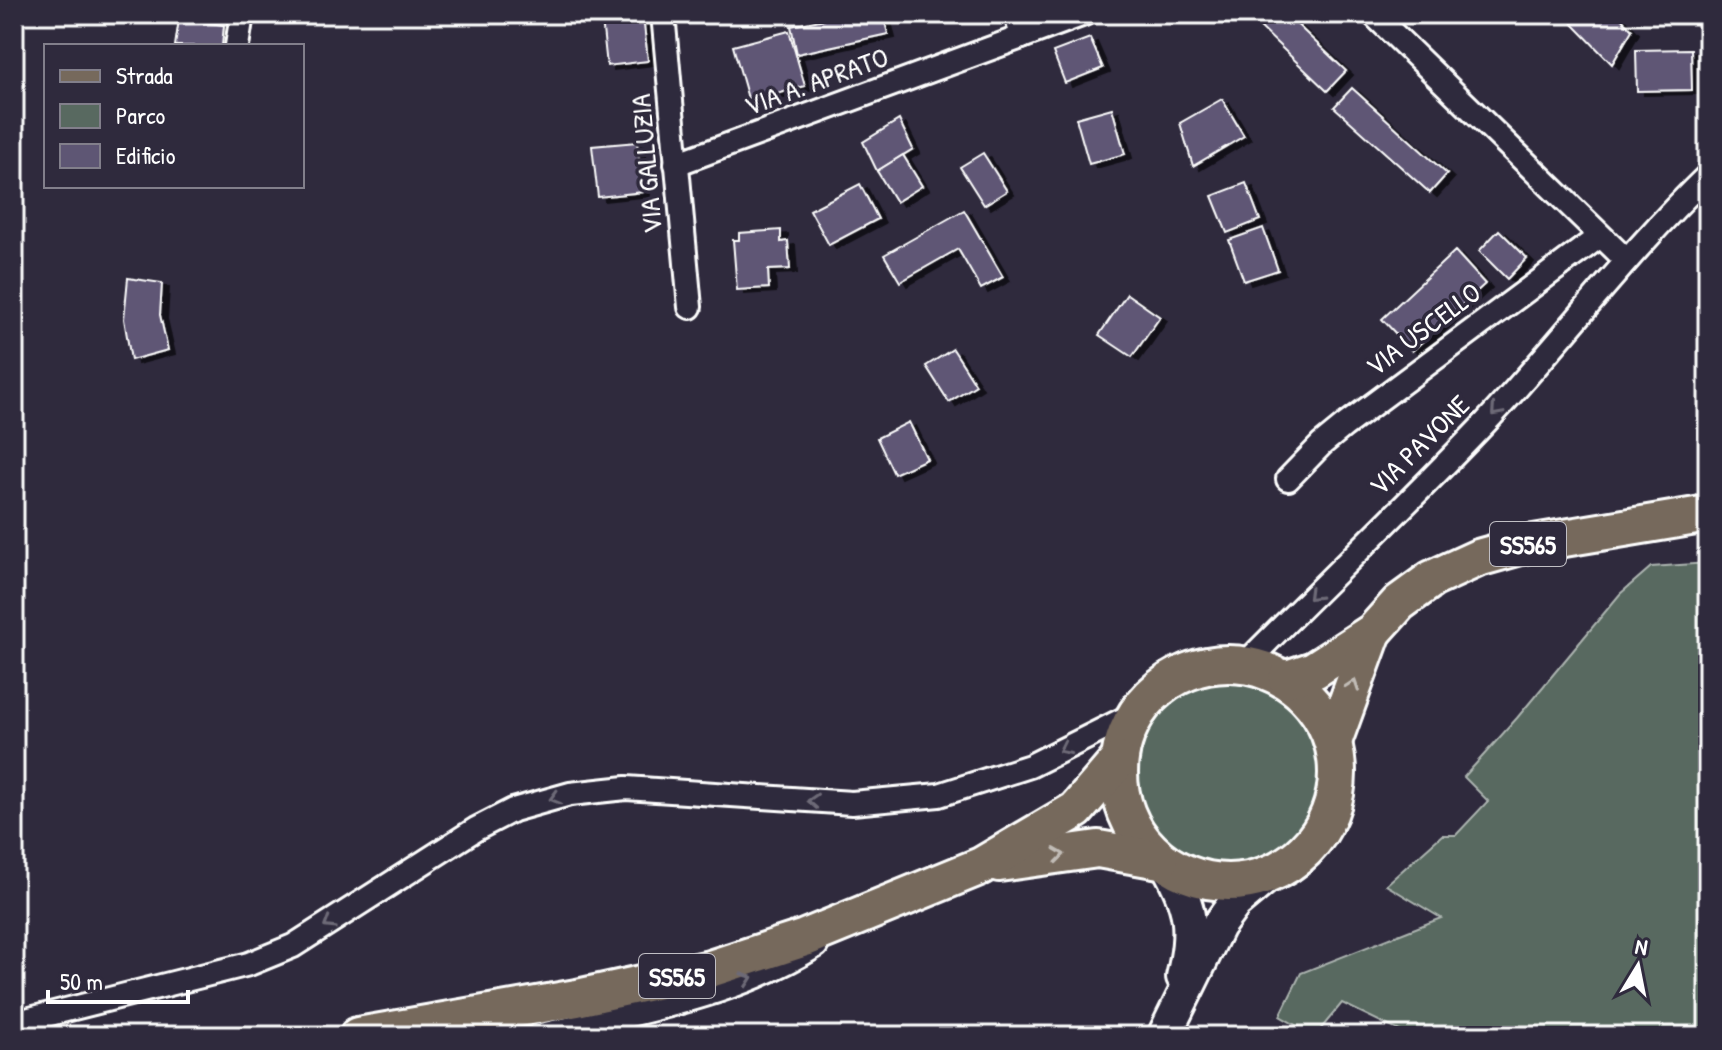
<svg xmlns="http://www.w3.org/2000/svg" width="1722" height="1050" font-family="'Patrick Hand',sans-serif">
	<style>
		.green { fill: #586960; stroke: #acb4b0; stroke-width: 2 }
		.building { fill: #5e5674; stroke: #fff; stroke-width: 2; filter: url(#shadow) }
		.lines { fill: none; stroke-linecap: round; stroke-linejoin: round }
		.minor-casing { stroke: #fff; stroke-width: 28 }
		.secondary-casing { stroke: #fff; stroke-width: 38 }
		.primary-casing { stroke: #fff; stroke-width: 42 }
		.minor { stroke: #2f2a3d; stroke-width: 22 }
		.secondary { stroke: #2f2a3d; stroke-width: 32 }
		.primary { stroke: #76695c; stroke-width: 36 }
		.oneway { stroke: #6d6a77 }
		.oneway2 { stroke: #c1bcb6 }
		.labels { text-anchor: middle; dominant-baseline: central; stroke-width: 7; stroke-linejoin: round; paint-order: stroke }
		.shield { fill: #2f2a3d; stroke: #c1bfc5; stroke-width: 2 }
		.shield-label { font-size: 26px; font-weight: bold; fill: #fff }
		.street-label { font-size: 28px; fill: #fff; stroke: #2f2a3d }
	</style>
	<defs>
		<filter id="shadow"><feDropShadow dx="7" dy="4" stdDeviation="0" flood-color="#0009"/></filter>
	</defs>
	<rect width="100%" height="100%" fill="#2f2a3d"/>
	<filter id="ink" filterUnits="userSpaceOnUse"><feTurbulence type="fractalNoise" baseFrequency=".0125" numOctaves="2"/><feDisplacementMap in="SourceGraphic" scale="16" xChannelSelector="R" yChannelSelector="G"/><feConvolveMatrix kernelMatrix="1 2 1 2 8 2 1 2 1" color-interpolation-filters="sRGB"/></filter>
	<g filter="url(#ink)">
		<g class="green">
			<path d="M1708,563v473h-298l-68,-33 -27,33 -35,-20 21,-43 140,-55 -55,-33 56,-50h14l32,-34 -24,-24 53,-59 103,-124 31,-27z"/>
			<circle cx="1228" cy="772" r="93"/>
		</g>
		<g class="building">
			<path d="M824,14h59l5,20 -91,20 -6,-28 34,-7z"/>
			<path d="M1266,14h20l60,57 -19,20 -70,-67z"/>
			<path d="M1572,14h45l15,16 -20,34 -44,-45z"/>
			<path d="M643,16l5,45 -41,5 -5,-46z"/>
			<path d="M179,19l45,6 -2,21h-47z"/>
			<path d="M789,31l16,55 -56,16 -16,-56z"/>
			<path d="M1090,38l13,30 -38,15 -12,-31z"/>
			<path d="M1691,49l1,41 -55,1 -1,-41z"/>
			<path d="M1352,88l95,86 -17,19 -96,-86z"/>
			<path d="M1222,99l22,37 -51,30 -13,-43z"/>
			<path d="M1112,108l13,46 -36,10 -13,-46z"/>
			<path d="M899,120l14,29 -36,22 -14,-29z"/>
			<path d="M637,142l6,50 -45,5 -6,-51z"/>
			<path d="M983,153l24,38 -23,14 -24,-38z"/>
			<path d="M903,155l19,31 -26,16 -19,-31z"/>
			<path d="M1246,183l14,37 -33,13 -15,-37z"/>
			<path d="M860,184l18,35 -49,26 -19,-35z"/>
			<path d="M964,210l39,67 -22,12 -23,-40 -58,33 -16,-27z"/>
			<path d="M1263,228l15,42 -34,11 -15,-41z"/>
			<path d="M781,230v12l7,-1 2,28 -22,1 1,18 -32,2 -4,-50h6v-7z"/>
			<path d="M1499,230l28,28 -20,21 -28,-28z"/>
			<path d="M1455,251l30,33 -73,67 -30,-32z"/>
			<path d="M128,278l34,5 -2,32 8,35 -37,10 -7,-41z"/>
			<path d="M1127,294l33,23 -28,40 -33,-22z"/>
			<path d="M953,349l23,36 -27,17 -23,-36z"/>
			<path d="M909,422l18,37 -33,15 -17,-36z"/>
		</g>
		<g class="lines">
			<g class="minor-casing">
				<g id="minor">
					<path d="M663,14l27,293"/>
					<path d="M1016,14l6,23"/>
					<path d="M1373,14l253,246"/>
					<path d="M237,46l5,-32"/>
					<path d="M676,164l408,-150"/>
					<path d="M1288,479l34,-35 22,-18 256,-190"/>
					<path d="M1245,664c80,-81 162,-159 240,-241 76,-81 143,-171 223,-248"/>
					<path d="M14,1023l235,-59 44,-18 183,-117 37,-19 57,-16 56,-6 226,15 87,-8 91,-29 104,-52"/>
					<path d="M537,1036c94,-22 196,-38 279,-90"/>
				</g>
			</g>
			<g class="secondary-casing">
				<g id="secondary">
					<path d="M1167,864c24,42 28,65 16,113"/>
					<path d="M1164,1036l54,-110 17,-23 31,-26"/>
				</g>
			</g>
			<g class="primary-casing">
				<g id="primary">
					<circle cx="1228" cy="773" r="109"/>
					<path d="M1287,679l27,-9 59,-38 26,-29 33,-24 46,-21 50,-14 180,-30"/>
					<path d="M1334,739l39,-107"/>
					<path d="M999,863l99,-14 62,11"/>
					<path d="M358,1036l219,-38 133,-29 95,-31 176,-72 95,-56 42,-49"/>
				</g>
			</g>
			<use href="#minor" class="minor"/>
			<use href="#secondary" class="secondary"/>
			<use href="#primary" class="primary"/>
		</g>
		<defs><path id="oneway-chevron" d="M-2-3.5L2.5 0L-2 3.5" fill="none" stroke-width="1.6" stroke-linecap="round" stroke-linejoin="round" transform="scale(2)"/></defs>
		<g class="oneway">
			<use href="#oneway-chevron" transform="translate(1496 411) rotate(132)"/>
			<use href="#oneway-chevron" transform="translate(1313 595) rotate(135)"/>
			<use href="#oneway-chevron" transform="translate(1064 749) rotate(154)"/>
			<use href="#oneway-chevron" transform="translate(555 798) rotate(164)"/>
			<use href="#oneway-chevron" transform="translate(813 801) rotate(-177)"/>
			<use href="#oneway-chevron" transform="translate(329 924) rotate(148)"/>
			<use href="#oneway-chevron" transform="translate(747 979) rotate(-20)"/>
		</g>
		<g class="oneway2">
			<use href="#oneway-chevron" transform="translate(1353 685) rotate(-71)"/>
			<use href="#oneway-chevron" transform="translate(1059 855) rotate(-8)"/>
		</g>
	</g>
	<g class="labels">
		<g class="shield">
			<rect x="1490" y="522" width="76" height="44" rx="6"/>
			<rect x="639" y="954" width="76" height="44" rx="6"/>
		</g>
		<g class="shield-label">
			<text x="1528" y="544">SS565</text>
			<text x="677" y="976">SS565</text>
		</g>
		<g class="street-label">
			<text transform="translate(816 81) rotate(-20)">VIA A. APRATO</text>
			<text transform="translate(646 164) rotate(-95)">VIA GALLUZIA</text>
			<text transform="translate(1423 329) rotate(-37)">VIA USCELLO</text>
			<text transform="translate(1419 445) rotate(-45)">VIA PAVONE</text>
		</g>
	</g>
	<rect width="1722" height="1050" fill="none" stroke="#2f2a3d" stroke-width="48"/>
	<rect x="24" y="24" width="1674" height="1002" fill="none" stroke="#fff" stroke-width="3" filter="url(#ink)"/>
	<rect x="44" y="44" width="260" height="144" fill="#2f2a3d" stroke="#827f8b" stroke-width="2"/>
	<rect x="60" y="70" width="40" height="12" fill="#76695c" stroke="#827f8b" stroke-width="2"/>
	<text x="116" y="84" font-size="24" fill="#ffffff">Strada</text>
	<rect x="60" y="104" width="40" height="24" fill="#586960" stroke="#827f8b" stroke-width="2"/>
	<text x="116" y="124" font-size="24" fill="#ffffff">Parco</text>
	<rect x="60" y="144" width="40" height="24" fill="#5e5674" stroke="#827f8b" stroke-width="2"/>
	<text x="116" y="164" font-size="24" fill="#ffffff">Edificio</text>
	<g transform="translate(1638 966) rotate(10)" stroke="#2f2a3d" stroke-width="6" paint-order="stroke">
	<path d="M0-6L14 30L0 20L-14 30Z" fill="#ffffff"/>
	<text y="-12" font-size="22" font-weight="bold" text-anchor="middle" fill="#ffffff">N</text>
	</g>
	<path d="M48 990v12h140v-12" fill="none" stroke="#ffffff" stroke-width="4"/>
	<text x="60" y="990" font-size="24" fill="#ffffff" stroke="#2f2a3d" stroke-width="6" paint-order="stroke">50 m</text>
</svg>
